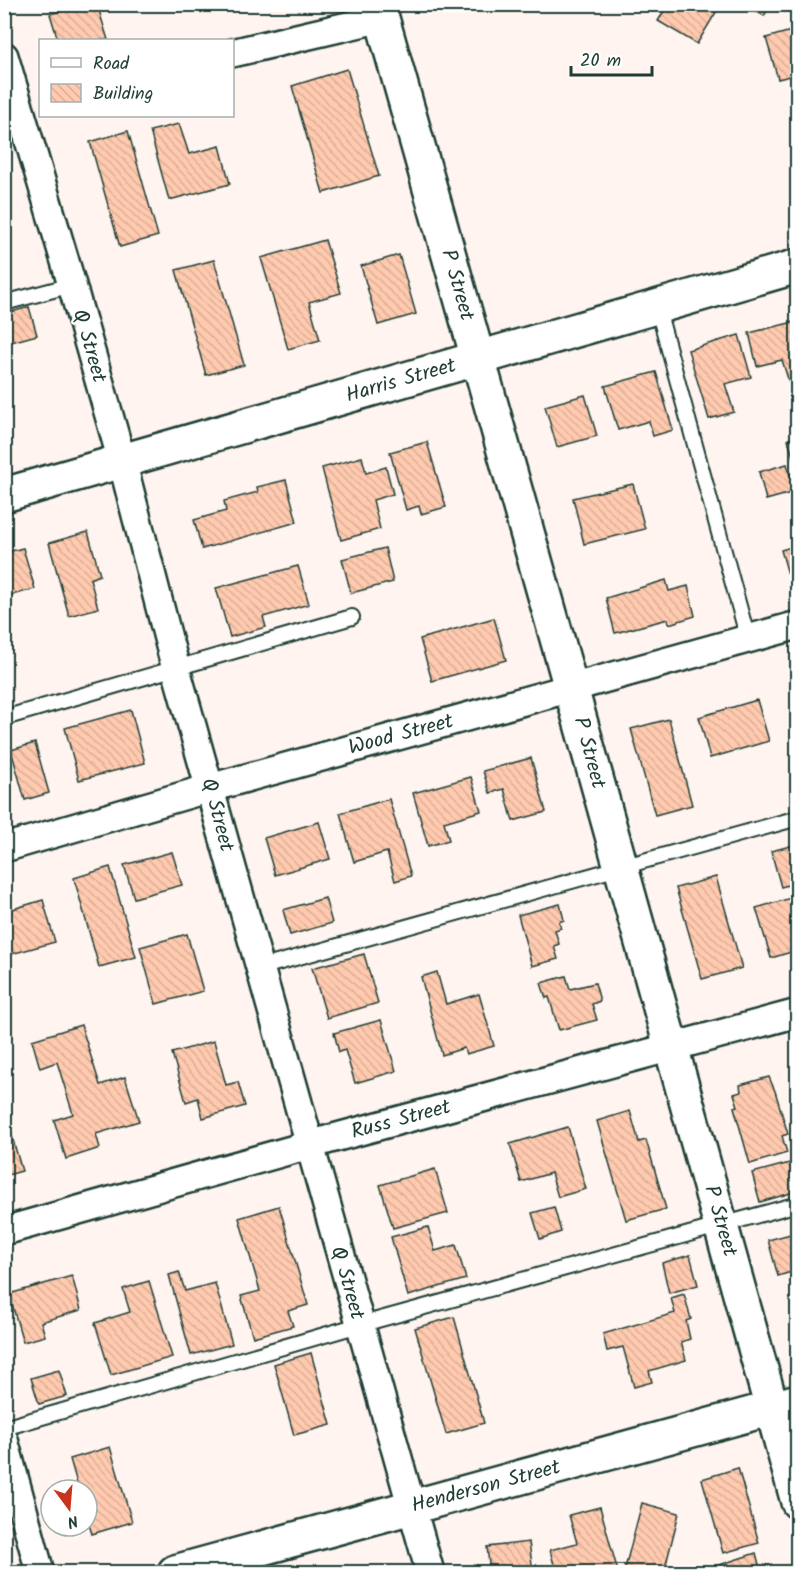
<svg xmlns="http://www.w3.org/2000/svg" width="802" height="1577" font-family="Kalam,sans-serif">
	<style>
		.building { fill: url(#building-back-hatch); stroke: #1f3d34; stroke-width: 1.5 }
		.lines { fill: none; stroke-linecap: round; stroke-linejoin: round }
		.service-casing { stroke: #1f3d34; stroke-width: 18 }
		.minor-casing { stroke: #1f3d34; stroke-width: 32 }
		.tertiary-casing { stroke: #1f3d34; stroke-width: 38 }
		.secondary-casing { stroke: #1f3d34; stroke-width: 38 }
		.service { stroke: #fff; stroke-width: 14 }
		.minor { stroke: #fff; stroke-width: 27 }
		.tertiary { stroke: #fff; stroke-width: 33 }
		.secondary { stroke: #fff; stroke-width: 33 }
		.labels { text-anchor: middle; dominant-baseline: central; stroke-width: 4.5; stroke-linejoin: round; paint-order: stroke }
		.street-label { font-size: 21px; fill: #1f3d34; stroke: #fff }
	</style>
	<defs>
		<pattern id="building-back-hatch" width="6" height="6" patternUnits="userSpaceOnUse" patternTransform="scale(1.5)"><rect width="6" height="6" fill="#ffcaaf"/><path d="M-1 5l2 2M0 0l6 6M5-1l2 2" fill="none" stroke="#daae97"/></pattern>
	</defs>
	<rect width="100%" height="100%" fill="#fff4ef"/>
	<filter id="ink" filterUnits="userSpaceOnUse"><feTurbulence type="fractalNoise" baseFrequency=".0167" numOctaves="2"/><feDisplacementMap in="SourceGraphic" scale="12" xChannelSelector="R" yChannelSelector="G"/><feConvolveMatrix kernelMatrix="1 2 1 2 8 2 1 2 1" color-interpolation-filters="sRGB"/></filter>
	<g filter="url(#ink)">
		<g class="building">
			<path d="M64,4h33l11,36h-50l-8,-26 15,-4z"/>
			<path d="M668,4h53l-24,40 -39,-23z"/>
			<path d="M745,4h26l-7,12z"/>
			<path d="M798,29v45l-20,5 -12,-41z"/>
			<path d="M347,69l32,107 -56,17 -31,-107z"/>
			<path d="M179,124l10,30 31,-8 10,38 -61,16 -19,-69z"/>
			<path d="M128,131l30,105 -38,11 -30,-105z"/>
			<path d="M325,240l16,53 -32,9 11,38 -32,9 -27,-91z"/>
			<path d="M399,255l17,59 -38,11 -17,-59z"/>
			<path d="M214,260l30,105 -38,10 -30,-105z"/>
			<path d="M29,307l8,28 -33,9v-30z"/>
			<path d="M798,321v59l-9,2 -7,-22 -25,6 -8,-33z"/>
			<path d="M739,335l12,42 -26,7 9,28 -25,7 -21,-69z"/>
			<path d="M656,372l17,58 -20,6 -4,-15 -31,9 -13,-44z"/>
			<path d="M585,395l12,41 -40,11 -12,-41z"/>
			<path d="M796,437h2v37l-10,-34z"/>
			<path d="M427,442l19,65 -25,7 -2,-8 -13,4 -16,-58z"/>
			<path d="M362,457l4,16 20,-6 7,27 -20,6 7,29 -39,11 -19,-72z"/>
			<path d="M787,464l8,28 -29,8 -7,-28z"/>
			<path d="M286,480l11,42 -95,27 -8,-29 32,-9 -2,-10 34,-9 -1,-5z"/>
			<path d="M633,484l12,45 -61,15 -11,-46z"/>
			<path d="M88,532l12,43 -10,4 8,29 -29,8 -20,-73z"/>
			<path d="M798,545v26l-10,3 -7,-24z"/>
			<path d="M23,548l12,41 -31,8v-44z"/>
			<path d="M385,548l8,34 -42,11 -9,-34z"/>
			<path d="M298,566l11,38 -46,13 3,10 -36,10 -14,-49z"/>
			<path d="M666,580l3,11 19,-5 7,30 -26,8 -1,-5 -53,14 -9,-35z"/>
			<path d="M494,618l12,42 -74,21 -12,-42z"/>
			<path d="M757,700l12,41 -59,17 -11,-41z"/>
			<path d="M131,710l14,53 -66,17 -14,-52z"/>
			<path d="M669,719l23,86 -37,10 -24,-86z"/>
			<path d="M35,743l14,50 -24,7 -14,-50z"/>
			<path d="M531,758l15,54 -33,9 -9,-32 -14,4 -7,-22z"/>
			<path d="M471,777l10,34 -37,11 5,18 -21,6 -15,-53z"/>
			<path d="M389,799l22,77 -16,5 -8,-29 -33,10 -14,-49z"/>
			<path d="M319,822l11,37 -55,16 -11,-37z"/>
			<path d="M798,844v38l-17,5 -10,-36z"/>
			<path d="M172,852l10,33 -48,13 -10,-33z"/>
			<path d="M110,867l26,90 -37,10 -25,-89z"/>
			<path d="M716,877l26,91 -40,11 -26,-91z"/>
			<path d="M798,896v54l-27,8 -15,-50z"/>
			<path d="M325,898l7,25 -42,12 -7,-25z"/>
			<path d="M43,900l12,42 -51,14v-49l2,4z"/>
			<path d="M560,904l4,16 -5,2 2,6 -6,2 4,14 -5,2 4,13 -26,7 -14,-51z"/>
			<path d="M187,934l16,57 -47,13 -16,-57z"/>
			<path d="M364,954l14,49 -51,15 -15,-50z"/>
			<path d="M437,972l9,32 33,-10 15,52 -28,8 -2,-6 -22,7 -21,-78z"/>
			<path d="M566,976l4,13 25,-6 5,18 -8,3 5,16 -38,10 -10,-33 -3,1 -5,-15z"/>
			<path d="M381,1020l15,51 -41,12 -10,-33 -6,2 -5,-19z"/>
			<path d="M81,1025l19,60 25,-8 14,44 -43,13 4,14 -34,11 -12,-39 19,-6 -16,-52 -17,6 -8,-28z"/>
			<path d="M214,1041l12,44 12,-3 7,24 -42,12 -5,-20 -12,4 -14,-49z"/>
			<path d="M769,1077l6,14 13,43 -6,2 5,17 -37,11 -16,-57 4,-1 -4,-12 7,-2 -1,-7z"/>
			<path d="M4,1109l18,62 -18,5z"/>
			<path d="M630,1111l9,31 7,-2 20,69 -40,11 -29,-99z"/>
			<path d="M568,1127l18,62 -28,8 -7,-24 -30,9 -11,-38z"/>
			<path d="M790,1163l8,28 -38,11 -8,-29z"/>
			<path d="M435,1169l13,44 -55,15 -13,-43z"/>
			<path d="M279,1206l29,99 -20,6 5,15 -40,11 -12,-41 19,-5 -21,-73z"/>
			<path d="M554,1207l7,25 -21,7 -8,-26z"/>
			<path d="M428,1227l7,24 21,-6 10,34 -58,17 -17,-59z"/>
			<path d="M798,1232v38l-20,6 -10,-36z"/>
			<path d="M690,1255l8,30 -29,8 -7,-30z"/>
			<path d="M179,1272l6,19 30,-8 17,61 -41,11 -22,-80z"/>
			<path d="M72,1276l9,34 -40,12 4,14 -22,6 -14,-48z"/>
			<path d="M149,1281l23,76 -61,18 -16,-52 35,-11 -7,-23z"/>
			<path d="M684,1294l7,25 -5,2 4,18 -9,3 5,18 -37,11 3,11 -18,5 -11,-40 -16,4 -4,-17 72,-21 -4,-15z"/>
			<path d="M798,1302v20l-6,-19z"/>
			<path d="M454,1317l30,106 -38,11 -31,-106z"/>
			<path d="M311,1353l20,72 -37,10 -20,-71z"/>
			<path d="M59,1370l8,26 -28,8 -8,-26z"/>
			<path d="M110,1447l22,75 -40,12 -5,-16v-28h-8l-9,-31z"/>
			<path d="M738,1468l21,75 -36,10 -21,-74z"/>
			<path d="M642,1503l37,10 -15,59h-40z"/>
			<path d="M600,1507l18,65h-62l-6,-22 27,-7 -8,-28z"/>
			<path d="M529,1542l4,30h-43l-3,-25z"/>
			<path d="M756,1553l5,19h-43l-2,-6z"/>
		</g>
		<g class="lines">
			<g class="service-casing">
				<g id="service">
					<path d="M4,303l68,-18"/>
					<path d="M657,306l91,333"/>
					<path d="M4,718l348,-101"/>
					<path d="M259,968l539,-150"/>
					<path d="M4,1428l355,-103 439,-121"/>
				</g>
			</g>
			<g class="minor-casing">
				<g id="minor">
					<path d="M232,53l150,-35"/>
					<path d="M4,56l68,229 50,176 54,208 254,903"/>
					<path d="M4,848l206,-60 588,-163"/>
					<path d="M4,1231l337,-95 457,-123"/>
					<path d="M4,1440l36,132"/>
				</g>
			</g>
			<g class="tertiary-casing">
				<path id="tertiary" d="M378,4l193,684 227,814"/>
			</g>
			<g class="secondary-casing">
				<g id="secondary">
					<path d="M4,495l794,-229"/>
					<path d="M175,1572l623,-171"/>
				</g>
			</g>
			<use href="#service" class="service"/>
			<use href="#minor" class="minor"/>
			<use href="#tertiary" class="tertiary"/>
			<use href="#secondary" class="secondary"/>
		</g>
	</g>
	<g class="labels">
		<g class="street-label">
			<text transform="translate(457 285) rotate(74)">P Street</text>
			<text transform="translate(89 346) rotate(74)">Q Street</text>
			<text transform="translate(401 381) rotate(-16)">Harris Street</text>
			<text transform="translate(401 735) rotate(-15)">Wood Street</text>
			<text transform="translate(589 753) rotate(75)">P Street</text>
			<text transform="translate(217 815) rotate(75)">Q Street</text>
			<text transform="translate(401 1120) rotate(-15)">Russ Street</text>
			<text transform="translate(720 1221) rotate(74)">P Street</text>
			<text transform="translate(347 1283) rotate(74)">Q Street</text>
			<text transform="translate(486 1487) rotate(-15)">Henderson Street</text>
		</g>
	</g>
	<rect width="802" height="1577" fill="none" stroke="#fff" stroke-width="24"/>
	<rect x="12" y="12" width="778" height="1553" fill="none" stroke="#1f3d34" stroke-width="2" filter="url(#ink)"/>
	<rect x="39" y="39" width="195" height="78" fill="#ffffff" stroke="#a5b1ae" stroke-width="1.5"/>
	<rect x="51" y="58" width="30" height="9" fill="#ffffff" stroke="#a5b1ae" stroke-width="1.5"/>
	<text x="93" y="69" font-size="18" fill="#1f3d34">Road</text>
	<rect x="51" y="84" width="30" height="18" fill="url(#building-back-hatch)" stroke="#a5b1ae" stroke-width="1.5"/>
	<text x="93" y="99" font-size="18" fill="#1f3d34">Building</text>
	<g transform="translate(69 1508) rotate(164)"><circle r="28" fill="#ffffff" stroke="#a5b1ae" stroke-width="1.5"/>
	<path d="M0-4.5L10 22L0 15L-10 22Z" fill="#c8321e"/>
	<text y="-9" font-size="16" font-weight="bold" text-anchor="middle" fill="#1f3d34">N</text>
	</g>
	<path d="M571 66v9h81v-9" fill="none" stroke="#1f3d34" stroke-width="3"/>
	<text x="580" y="66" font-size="18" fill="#1f3d34" stroke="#ffffff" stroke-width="4.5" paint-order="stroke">20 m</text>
</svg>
